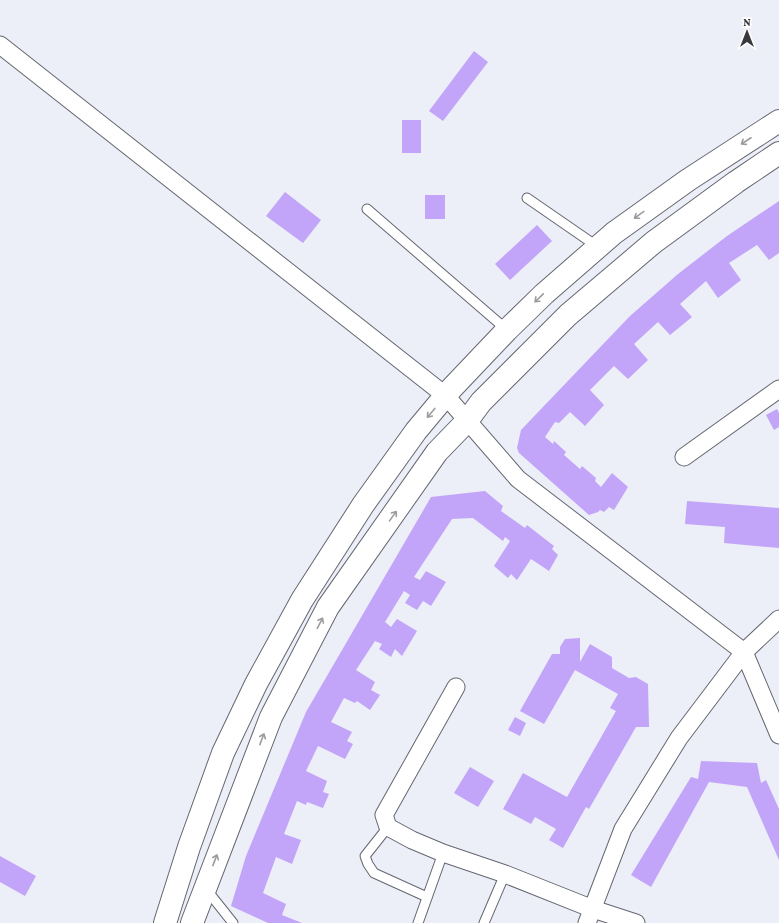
<svg xmlns="http://www.w3.org/2000/svg" width="779" height="923" font-family="'Crimson Pro',serif">
	<style>
		.building { fill: #c2a5f9 }
		.lines { fill: none; stroke-linecap: round; stroke-linejoin: round }
		.lane-casing { stroke: #656770; stroke-width: 11 }
		.street-casing { stroke: #656770; stroke-width: 19 }
		.secondary-casing { stroke: #656770; stroke-width: 24 }
		.lane { stroke: #fff; stroke-width: 9 }
		.street { stroke: #fff; stroke-width: 17 }
		.secondary { stroke: #fff; stroke-width: 22 }
		.oneway { stroke: #9c9c9e }
	</style>
	<rect width="100%" height="100%" fill="#eceef8"/>
	<g class="building">
		<path d="M474,51l14,11 -45,59 -14,-10z"/>
		<rect x="402" y="120" width="19" height="33"/>
		<path d="M285,192l36,28 -18,23 -37,-27z"/>
		<rect x="425" y="195" width="20" height="24"/>
		<path d="M779,201v52l-10,7 -12,-15 -28,18 12,17 -23,18 -12,-17 -26,23 12,13 -22,18 -12,-13 -24,22 14,16 -20,19 -14,-13 -24,24 14,15 -19,21 -15,-14 -11,11 -4,-1 -10,15 8,7 1,-3 12,11 -2,3 16,14 2,-3 14,12 -1,3 6,6 11,-14 16,14 -14,23 -5,-3 -5,5 -4,-2 -2,2 -9,3 -70,-62 -2,-5 4,-18 109,-114 48,-42 49,-38z"/>
		<path d="M537,225l15,16 -42,39 -15,-16z"/>
		<path d="M777,409l2,4v14l-5,3 -8,-15z"/>
		<path d="M485,491l18,15 -2,5 24,17 2,-3 27,21 -2,3 6,6 -9,16 -18,-12 -14,21 -6,-6 -3,4 -14,-12 16,-25 -5,-4 -2,4 -30,-23 -21,1 -38,58 6,3 6,-9 20,11 -15,24 -8,-5 -6,9 -12,-7 5,-8 -6,-4 -19,31 6,5 6,-8 20,12 -15,25 -7,-7 -4,8 -12,-8 3,-5 -7,-3 -19,29 19,12 -4,8 9,5 -10,15 -13,-9 -2,2 -11,-5 -13,24 21,10 -5,9 6,3 -8,15 -27,-13 -12,25 21,10 -4,11 6,2 -6,14 -16,-6 -1,3 -9,-4 -13,33 17,6 -9,24 -16,-7 -13,36 23,11 -4,11 20,8h-34l-37,-17 15,-50 60,-144 125,-215z"/>
		<path d="M687,501l92,7v40l-55,-5 1,-16 -40,-3z"/>
		<path d="M580,638v24l10,-18 22,13v11l17,10 7,-1 12,7 1,43h-13l-47,82 -3,-2 -23,41 -14,-8 7,-11 -21,-12 -4,7 -28,-15 20,-36 44,24 49,-86 -6,-3 8,-14 -43,-24 -31,54 -24,-13 32,-57h8v-7l5,-8z"/>
		<path d="M515,717l11,6 -6,13 -12,-6z"/>
		<path d="M701,761l56,2 4,20 5,-3 13,29v51l-32,-73 -38,-5 -58,105 -20,-12 60,-98 7,2z"/>
		<path d="M470,767l24,14 -16,26 -24,-14z"/>
		<path d="M0,856l36,20 -11,20 -25,-14z"/>
	</g>
	<g class="lines">
		<g class="lane-casing">
			<g id="lane">
				<path d="M527,198l71,49"/>
				<path d="M367,209l140,121"/>
				<path d="M388,827l-23,29 3,8 6,9 53,24"/>
				<path d="M206,889l27,34"/>
				<path d="M418,923l25,-70"/>
				<path d="M484,923l21,-49"/>
			</g>
		</g>
		<g class="street-casing">
			<g id="street">
				<path d="M0,45l446,351 72,83 226,173 35,83"/>
				<path d="M684,457l95,-68"/>
				<path d="M456,687l-72,128 4,12 24,13 31,13 62,21 88,35 43,14"/>
				<path d="M587,923l36,-94 56,-91 65,-86 35,-33"/>
			</g>
		</g>
		<g class="secondary-casing">
			<g id="secondary">
				<path d="M165,923l24,-76 34,-94 33,-69 46,-84 61,-95 53,-74 35,-42 56,-59 37,-36 70,-61 74,-53 91,-59"/>
				<path d="M192,923l79,-206 57,-110 109,-155 30,-31 14,-19 87,-87 86,-73 82,-60 43,-29"/>
			</g>
		</g>
		<use href="#lane" class="lane"/>
		<use href="#street" class="street"/>
		<use href="#secondary" class="secondary"/>
	</g>
	<defs><path id="oneway-shaft" d="M-6 0H5M1.5-3L5.5 0L1.5 3" fill="none" stroke-width="1.6" stroke-linecap="round" stroke-linejoin="round"/></defs>
	<g class="oneway">
		<use href="#oneway-shaft" transform="translate(746 141) rotate(147)"/>
		<use href="#oneway-shaft" transform="translate(639 215) rotate(144)"/>
		<use href="#oneway-shaft" transform="translate(539 298) rotate(136)"/>
		<use href="#oneway-shaft" transform="translate(431 413) rotate(130)"/>
		<use href="#oneway-shaft" transform="translate(393 516) rotate(-55)"/>
		<use href="#oneway-shaft" transform="translate(320 623) rotate(-63)"/>
		<use href="#oneway-shaft" transform="translate(262 739) rotate(-69)"/>
		<use href="#oneway-shaft" transform="translate(215 860) rotate(-69)"/>
	</g>
	<g transform="translate(747 32)" stroke="#ffffff" stroke-width="3" paint-order="stroke">
	<path d="M0-3L7 15L0 10L-7 15Z" fill="#39393d"/>
	<text y="-6" font-size="11" font-weight="bold" text-anchor="middle" fill="#39393d">N</text>
	</g>
</svg>
